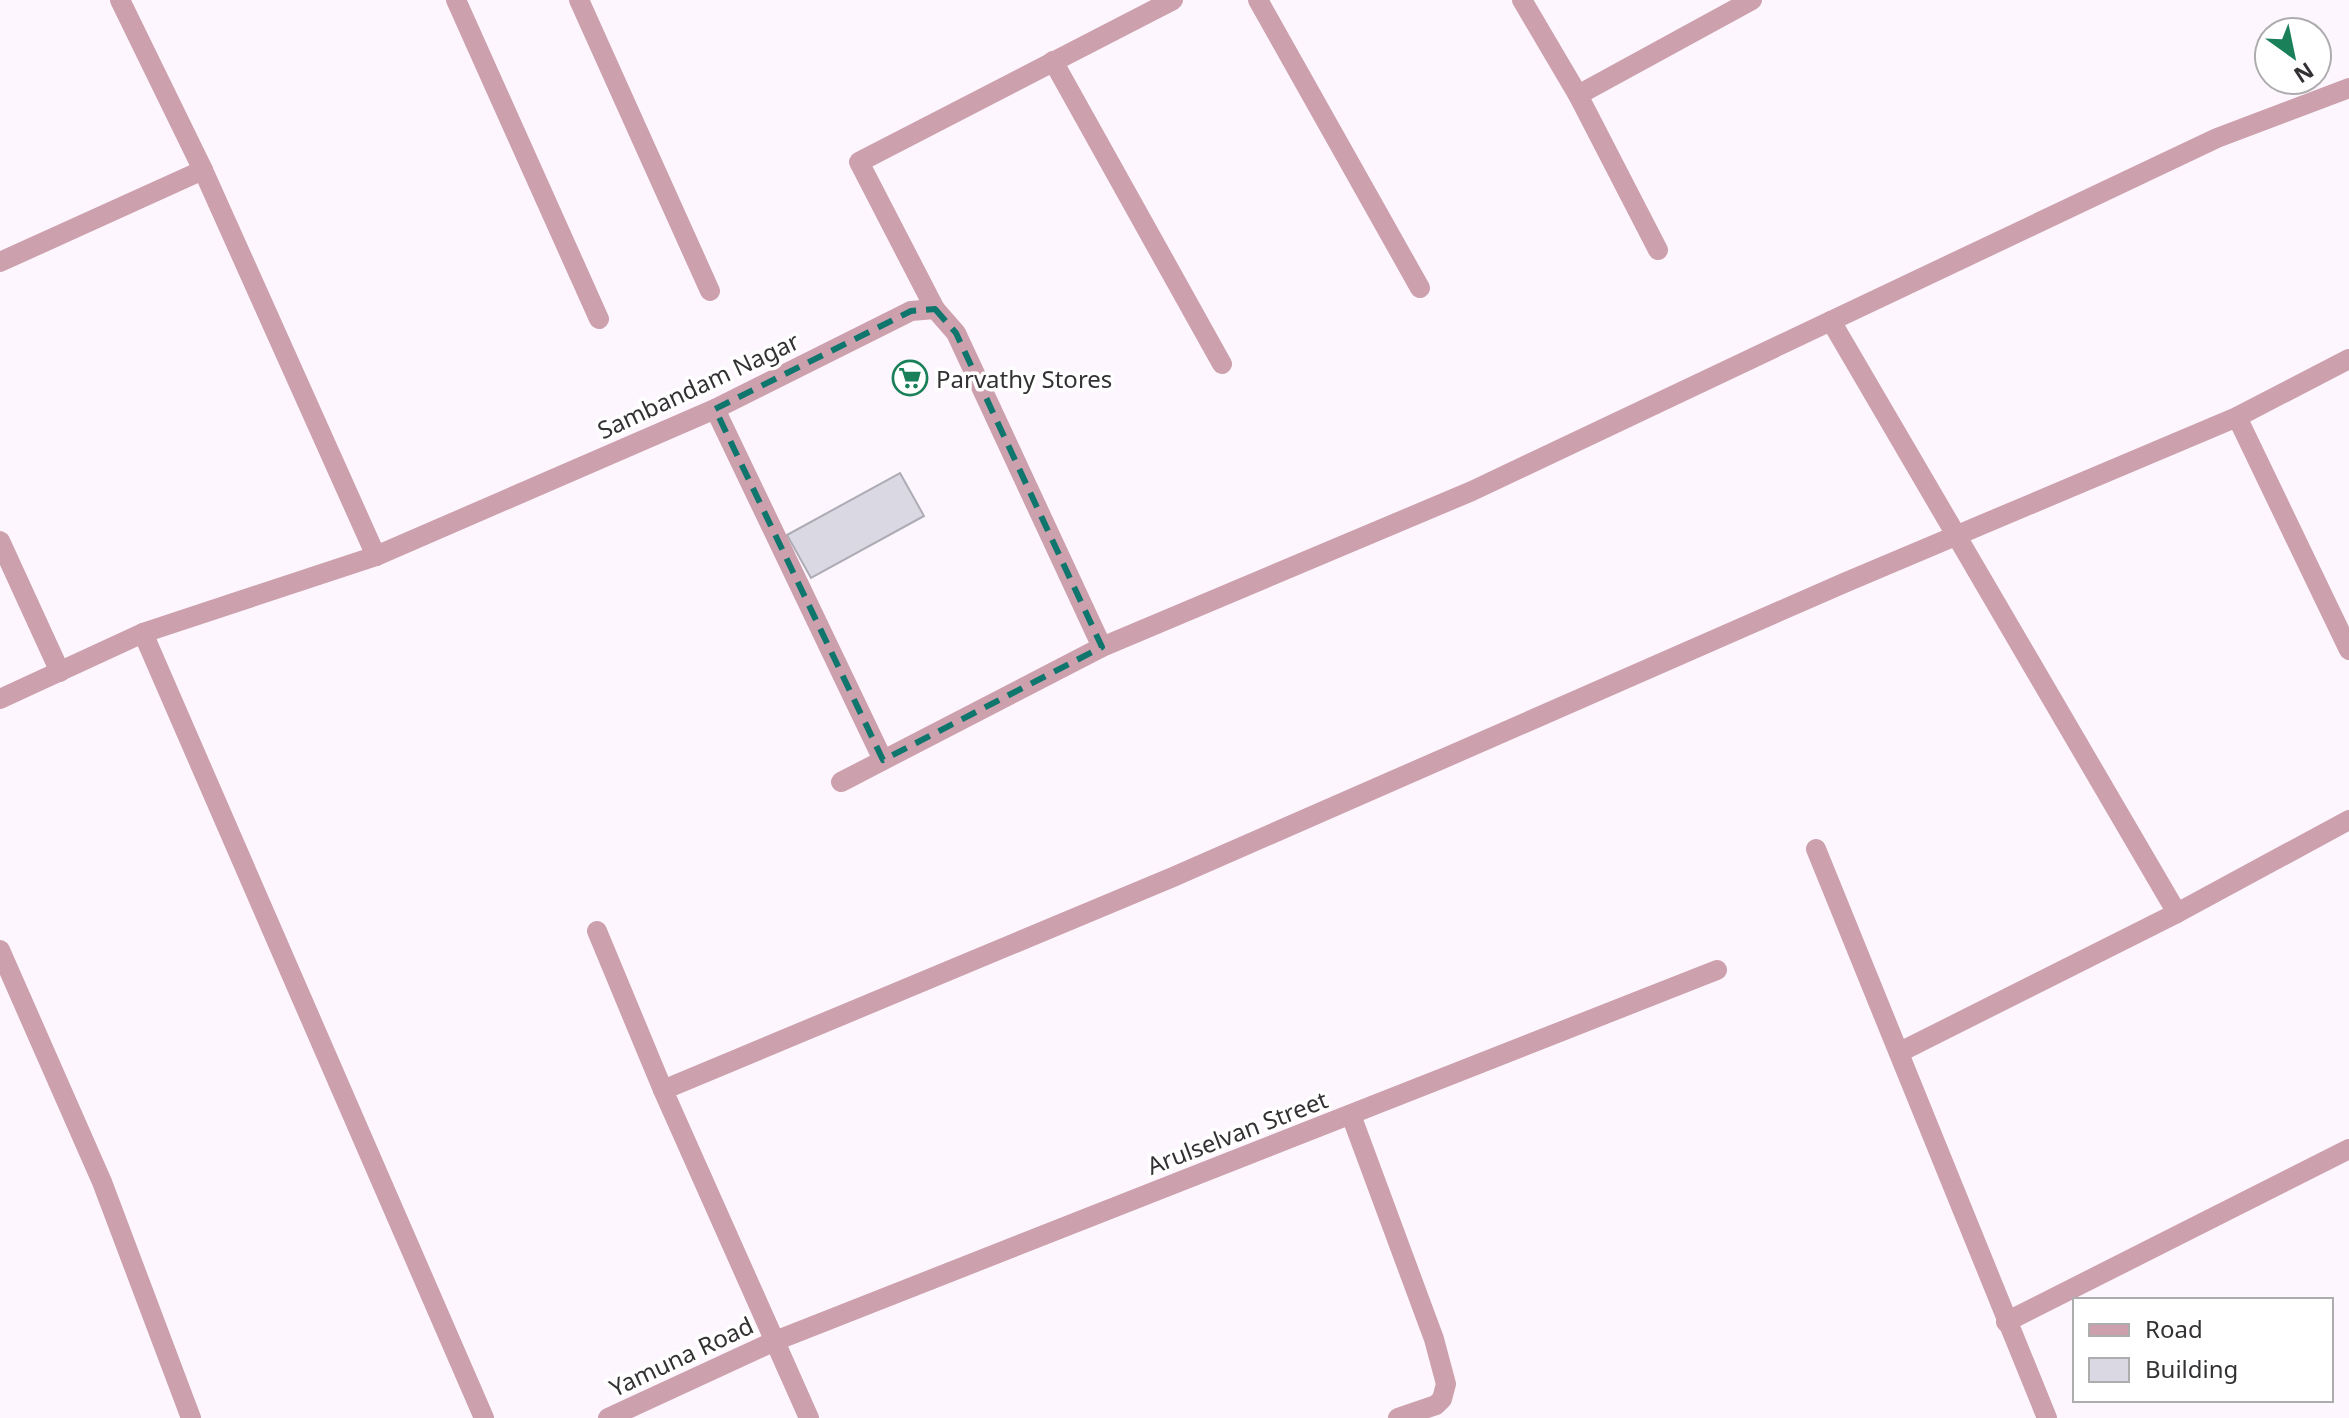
<svg xmlns="http://www.w3.org/2000/svg" width="2349" height="1418" font-family="'Noto Sans',sans-serif">
	<style>
		.building { fill: #dad8e2; stroke: #adacb5; stroke-width: 2 }
		.lines { fill: none; stroke-linecap: round; stroke-linejoin: round }
		.street { stroke: #cca0ac; stroke-width: 20 }
		.marked { fill: none; stroke: #0f766e; stroke-width: 6; stroke-dasharray: 16 10; stroke-linejoin: round }
		.labels { text-anchor: middle; dominant-baseline: central; stroke-width: 7; stroke-linejoin: round; paint-order: stroke }
		.poi-label { font-size: 24px; fill: #343134; stroke: #fff; text-anchor: start }
		.street-label { font-size: 24px; fill: #343134; stroke: #fff }
	</style>
	<rect width="100%" height="100%" fill="#fef6fe"/>
	<path class="building" d="M900,473l24,43 -113,62 -24,-43z"/>
	<g class="lines">
		<g class="street">
			<path d="M120,0l83,170"/>
			<path d="M456,0l143,319"/>
			<path d="M579,0l131,291"/>
			<path d="M1258,0l162,288"/>
			<path d="M1522,0l56,95 80,155"/>
			<path d="M1053,61l169,303"/>
			<path d="M1578,95l174,-95"/>
			<path d="M0,262l203,-92 173,386"/>
			<path d="M935,309l21,24 146,314"/>
			<path d="M1831,321l346,592"/>
			<path d="M715,409l168,351"/>
			<path d="M2237,417l112,233"/>
			<path d="M0,541l60,131"/>
			<path d="M143,633l341,785"/>
			<path d="M0,699l143,-66 233,-77 339,-147 196,-98 24,-2 -76,-147 314,-162"/>
			<path d="M841,782l261,-135 370,-156 745,-353 132,-50"/>
			<path d="M1816,849l231,569"/>
			<path d="M597,931l66,159"/>
			<path d="M0,950l102,232 89,236"/>
			<path d="M1900,1052l277,-139 172,-93"/>
			<path d="M1351,1115l83,224 12,45 -4,15 -6,6 -38,13"/>
			<path d="M2006,1322l343,-173"/>
			<path d="M608,1418l167,-77 942,-371"/>
			<path d="M809,1418l-146,-328 510,-213 671,-294 393,-166 112,-58"/>
		</g>
	</g>
	<path class="marked" d="M935,309l21,24 146,314 -219,113 -168,-351 196,-98z"/>
	<defs>
		<g id="supermarket-ring" transform="scale(1.8)"><circle r="9.5" fill="#fff" stroke="#1a805a" stroke-width="1.5"/><path d="M-6-5.5h2.5l.6 2H6L4.5 2H-2.5L-4.4-4H-6ZM-1.5 3.2a1.3 1.3 0 1 0 .1 0ZM3 3.2a1.3 1.3 0 1 0 .1 0Z" fill="#1a805a"/></g>
	</defs>
	<g fill-rule="evenodd">
		<use href="#supermarket-ring" x="910" y="378"/>
	</g>
	<g class="labels">
		<g class="poi-label">
			<text x="936" y="378">Parvathy Stores</text>
		</g>
		<g class="street-label">
			<text transform="translate(698 385) rotate(-25)">Sambandam Nagar</text>
			<text transform="translate(1237 1132) rotate(-21)">Arulselvan Street</text>
			<text transform="translate(681 1356) rotate(-25)">Yamuna Road</text>
		</g>
	</g>
	<rect x="2073" y="1298" width="260" height="104" fill="#ffffff" stroke="#aeadae" stroke-width="2"/>
	<rect x="2089" y="1324" width="40" height="12" fill="#cca0ac" stroke="#aeadae" stroke-width="2"/>
	<text x="2145" y="1338" font-size="24" fill="#343134">Road</text>
	<rect x="2089" y="1358" width="40" height="24" fill="#dad8e2" stroke="#aeadae" stroke-width="2"/>
	<text x="2145" y="1378" font-size="24" fill="#343134">Building</text>
	<g transform="translate(2293 56) rotate(147)"><circle r="38" fill="#ffffff" stroke="#aeadae" stroke-width="2"/>
	<path d="M0-6L14 30L0 20L-14 30Z" fill="#1a805a"/>
	<text y="-12" font-size="22" font-weight="bold" text-anchor="middle" fill="#343134">N</text>
	</g>
</svg>
